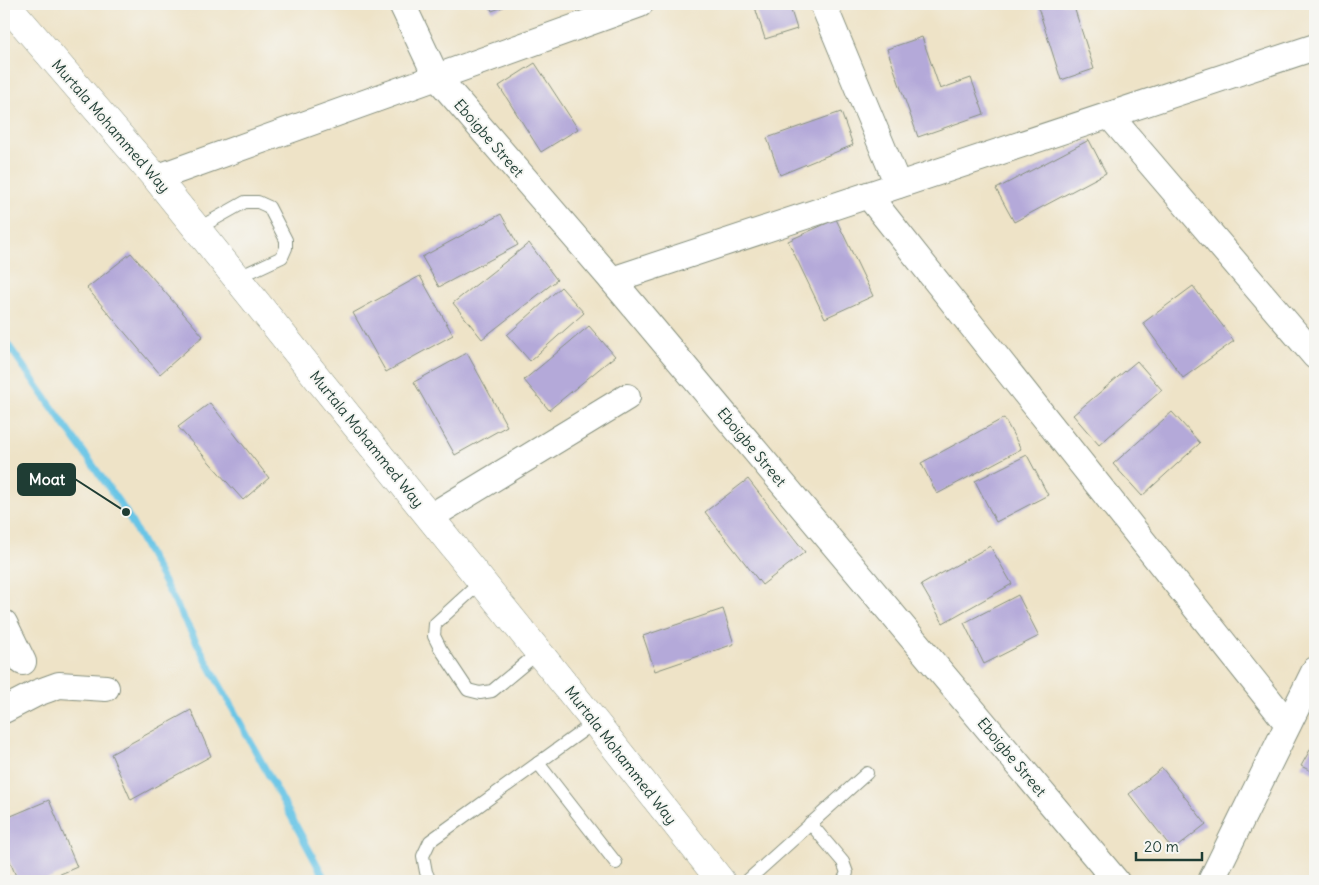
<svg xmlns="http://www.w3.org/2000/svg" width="1319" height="885" font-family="Delius,sans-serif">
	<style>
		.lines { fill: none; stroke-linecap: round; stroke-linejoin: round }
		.stream { stroke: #68c5e6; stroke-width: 7 }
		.building { fill: #b4a9d9 }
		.service-casing { stroke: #86907e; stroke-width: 14 }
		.minor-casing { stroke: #86907e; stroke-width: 28 }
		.tertiary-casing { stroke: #86907e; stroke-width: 29 }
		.service { stroke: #fff; stroke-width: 12 }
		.minor { stroke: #fff; stroke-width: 26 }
		.tertiary { stroke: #fff; stroke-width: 28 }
		.labels { text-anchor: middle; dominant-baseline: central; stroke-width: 4; stroke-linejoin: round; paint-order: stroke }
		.street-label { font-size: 15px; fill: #1f3d34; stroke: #f6f6f2 }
		.leader { fill: none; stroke: #1f3d34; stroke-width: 2 }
		.callout-dot { fill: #1f3d34; stroke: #f6f6f2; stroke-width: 2 }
		.callout { fill: #1f3d34; stroke: #1f3d34; stroke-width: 2 }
		.callout-label { font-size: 16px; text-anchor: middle; font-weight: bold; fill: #fff }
	</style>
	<rect width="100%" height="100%" fill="#f6f6f2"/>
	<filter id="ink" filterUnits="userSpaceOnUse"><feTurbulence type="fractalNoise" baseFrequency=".02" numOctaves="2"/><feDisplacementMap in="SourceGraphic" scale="10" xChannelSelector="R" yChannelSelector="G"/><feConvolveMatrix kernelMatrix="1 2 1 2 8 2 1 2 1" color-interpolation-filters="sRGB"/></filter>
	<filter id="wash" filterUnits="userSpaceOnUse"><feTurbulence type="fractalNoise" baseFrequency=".0096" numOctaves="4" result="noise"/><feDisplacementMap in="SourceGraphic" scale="20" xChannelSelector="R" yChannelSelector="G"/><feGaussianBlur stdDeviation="1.12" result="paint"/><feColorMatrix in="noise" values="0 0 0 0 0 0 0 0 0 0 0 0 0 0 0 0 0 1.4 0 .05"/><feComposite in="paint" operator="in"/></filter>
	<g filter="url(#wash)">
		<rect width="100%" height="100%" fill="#eee3c7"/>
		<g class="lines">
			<path class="stream" d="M4,339l122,173 200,369"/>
		</g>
		<g id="blocks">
			<g class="building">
				<path d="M489,4h22l-19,7z"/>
				<path d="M754,4h35l8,25 -32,10z"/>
				<path d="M1037,4h36l21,65 -33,11z"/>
				<path d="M922,37l18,52 31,-11 13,36 -66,23 -31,-88z"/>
				<path d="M535,63l43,66 -37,23 -42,-66z"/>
				<path d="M841,112l12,33 -73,30 -13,-37z"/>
				<path d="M1089,140l17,33 -92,49 -18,-33z"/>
				<path d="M501,214l17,31 -79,42 -17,-30z"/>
				<path d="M836,219l37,77 -48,22 -37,-77z"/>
				<path d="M529,243l28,37 -75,59 -29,-36z"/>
				<path d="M131,253l72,83 -43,38 -73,-86z"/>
				<path d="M420,276l33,59 -67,37 -33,-59z"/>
				<path d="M1193,286l41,55 -51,37 -40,-55z"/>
				<path d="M561,287l23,26 -54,48 -23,-26z"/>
				<path d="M589,326l26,30 -66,54 -25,-30z"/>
				<path d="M467,353l40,73 -52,29 -41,-73z"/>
				<path d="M1137,361l25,29 -63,55 -26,-30z"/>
				<path d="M210,403l59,75 -26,22 -65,-73z"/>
				<path d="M1172,412l28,31 -58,53 -29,-32z"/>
				<path d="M1004,418l17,31 -84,45 -16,-31z"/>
				<path d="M1027,455l21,40 -52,27 -21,-41z"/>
				<path d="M748,479l57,73 -43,33 -57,-73z"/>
				<path d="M990,546l22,38 -69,39 -22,-38z"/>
				<path d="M1018,595l21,41 -55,28 -20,-41z"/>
				<path d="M723,609l11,35 -79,27 -12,-35z"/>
				<path d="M191,710l20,46 -80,44 -20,-46z"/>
				<path d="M1315,741v32l-14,-7z"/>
				<path d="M1162,768l44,56 -33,26 -44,-56z"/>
				<path d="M49,800l28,67 -33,14h-26l-14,-34v-28z"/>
			</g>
		</g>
	</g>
	<g filter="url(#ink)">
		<use href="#blocks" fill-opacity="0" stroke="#86907e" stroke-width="1"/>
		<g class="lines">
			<g class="service-casing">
				<g id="service">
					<path d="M197,229l48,-27h13l11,5 17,33v8l-4,9 -45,21"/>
					<path d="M482,581l-47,43 -1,12 6,12 28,42 12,3 12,-2 47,-39"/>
					<path d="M538,763l78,100"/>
					<path d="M810,823l33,39 4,11 -4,8"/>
					<path d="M430,881l-4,-9 -3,-16 7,-15 165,-119"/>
					<path d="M747,881l120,-108"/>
				</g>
			</g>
			<g class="minor-casing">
				<g id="minor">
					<path d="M402,4l34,72 176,204 504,601"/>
					<path d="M823,4l75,181"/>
					<path d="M1109,115l206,241"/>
					<path d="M156,178l484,-174"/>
					<path d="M868,195l420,529"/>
					<path d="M612,280l703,-233"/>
					<path d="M430,517l197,-120"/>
					<path d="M4,623l19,39"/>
					<path d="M4,710l33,-17 22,-8 47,3"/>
					<path d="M1211,881l104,-211"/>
				</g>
			</g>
			<g class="tertiary-casing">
				<path id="tertiary" d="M6,4l150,174 439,544 126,159"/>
			</g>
			<use href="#service" class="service"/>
			<use href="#minor" class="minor"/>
			<use href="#tertiary" class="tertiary"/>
		</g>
	</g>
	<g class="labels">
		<g class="street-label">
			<text transform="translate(111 126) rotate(49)">Murtala Mohammed Way</text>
			<text transform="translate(489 138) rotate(49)">Eboigbe Street</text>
			<text transform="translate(367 439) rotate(51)">Murtala Mohammed Way</text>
			<text transform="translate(752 447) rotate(50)">Eboigbe Street</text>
			<text transform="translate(621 755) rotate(52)">Murtala Mohammed Way</text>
			<text transform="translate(1012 757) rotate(50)">Eboigbe Street</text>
		</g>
	</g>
	<path class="leader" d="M126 512L75 479"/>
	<circle class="callout-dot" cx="126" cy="512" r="5"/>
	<rect class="callout" x="18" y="464" width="57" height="31" rx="5"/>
	<g class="callout-label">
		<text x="47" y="485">Moat</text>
	</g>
	<rect width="1319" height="885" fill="none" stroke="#f6f6f2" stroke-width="20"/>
	<path d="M1136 852v8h66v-8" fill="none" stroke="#1f3d34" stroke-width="2.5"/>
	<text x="1144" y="852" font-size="15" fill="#1f3d34" stroke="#f6f6f2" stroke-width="4" paint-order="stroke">20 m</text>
</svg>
